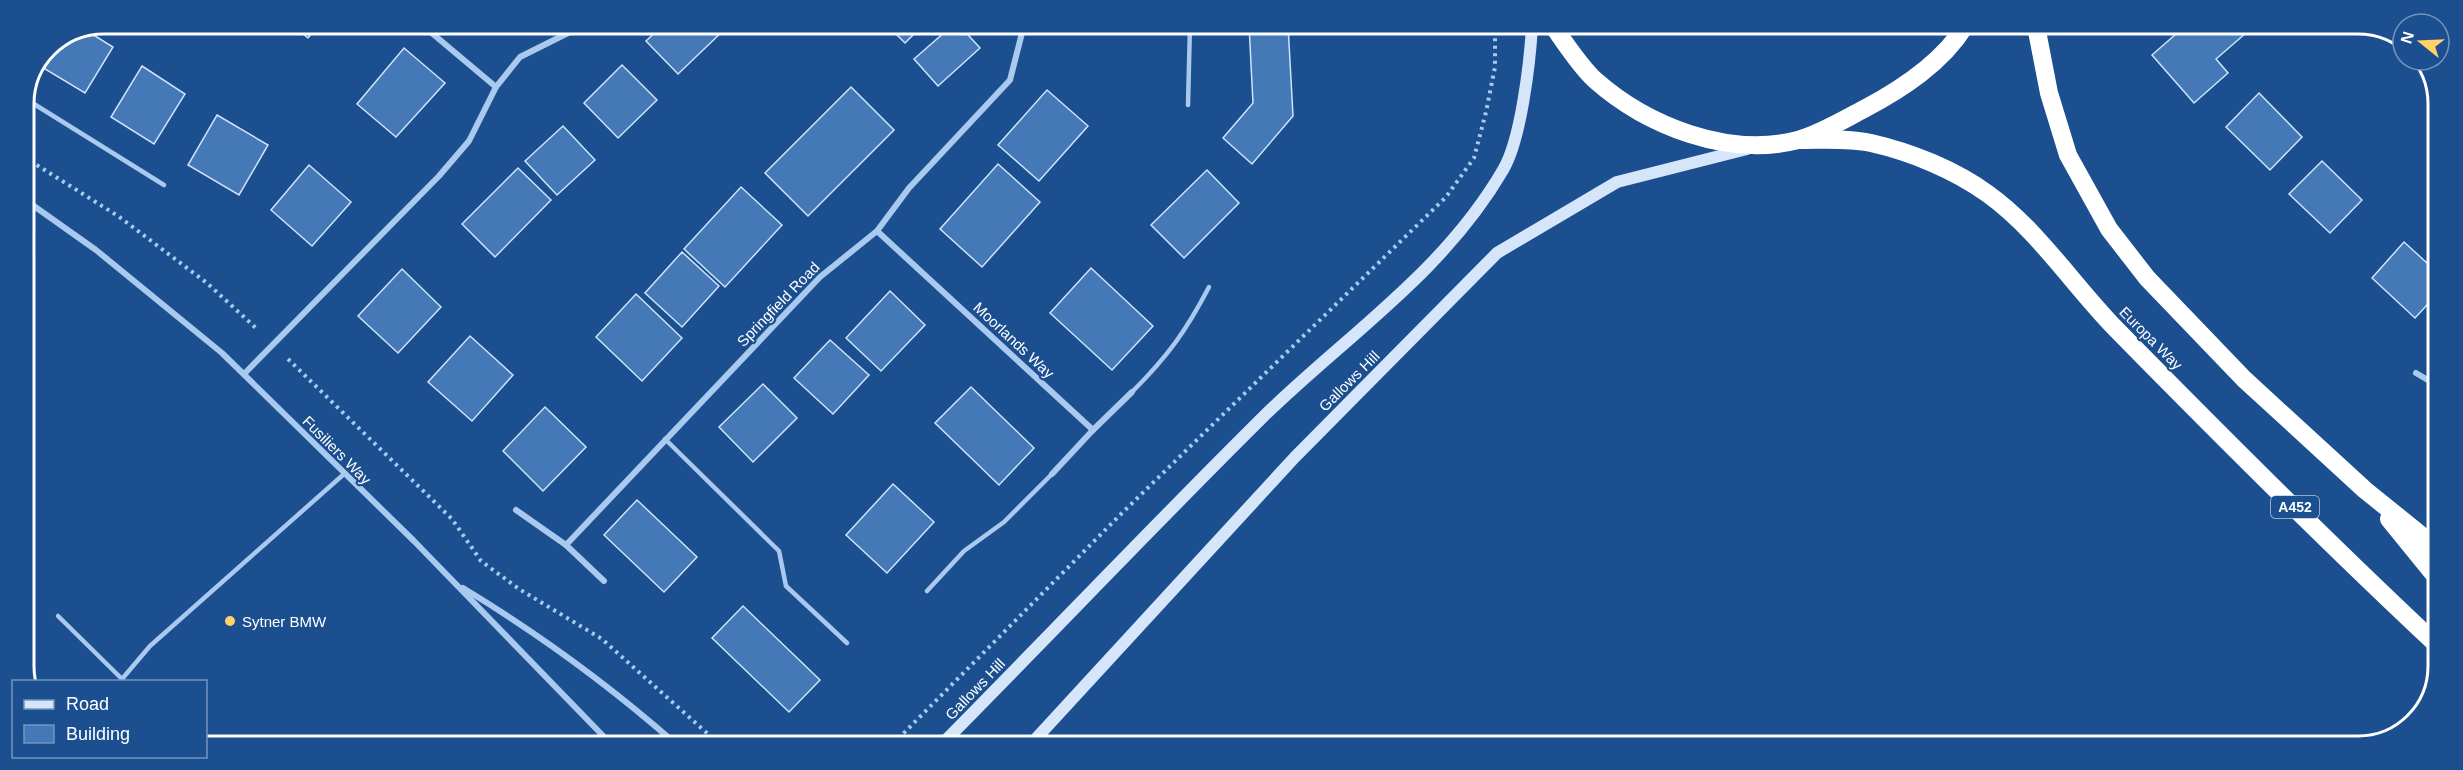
<svg xmlns="http://www.w3.org/2000/svg" width="2463" height="770" font-family="Helvetica,sans-serif">
	<style>
		.building { fill: #4478b7; stroke: #cfe3fa; stroke-width: 1.5 }
		.lines { fill: none; stroke-linecap: round; stroke-linejoin: round }
		.path { stroke: #a9c9ee; stroke-width: 4; stroke-dasharray: 3 4.5; stroke-linecap: butt }
		.lane { stroke: #a9c9ee; stroke-width: 4.5 }
		.street { stroke: #a9c9ee; stroke-width: 6 }
		.secondary { stroke: #d6e6fa; stroke-width: 12 }
		.highway { stroke: #fff; stroke-width: 18 }
		.poi-dot { fill: #ffd166; stroke: #1b4f8f; stroke-width: 2 }
		.labels { text-anchor: middle; dominant-baseline: central; stroke-width: 4.5; stroke-linejoin: round; paint-order: stroke }
		.shield { fill: #1b4f8f; stroke: #bbcadd; stroke-width: 1.5 }
		.shield-label { font-size: 14px; font-weight: bold; fill: #fff }
		.street-label { font-size: 15px; fill: #fff; stroke: #1b4f8f }
		.poi-label { font-size: 15px; fill: #fff; stroke: #1b4f8f; text-anchor: start }
		.rim { fill: none; stroke: #fff; stroke-width: 3 }
	</style>
	<rect width="100%" height="100%" fill="#1b4f8f"/>
	<g class="building">
		<path d="M291,24h28l-11,14z"/>
		<path d="M663,25h62l2,2 -49,47 -32,-33z"/>
		<path d="M887,25h36l-18,18z"/>
		<path d="M953,25h6l21,23 -42,38 -24,-27z"/>
		<path d="M1249,25h39l5,91 -41,48 -29,-26 30,-35z"/>
		<path d="M2184,27h57l5,6 -30,26 12,14 -34,30 -42,-48z"/>
		<path d="M87,31l26,16 -28,46 -45,-27 8,-19z"/>
		<path d="M404,48l41,35 -49,54 -39,-33z"/>
		<path d="M622,65l35,35 -39,38 -34,-35z"/>
		<path d="M142,66l43,28 -31,50 -43,-27z"/>
		<path d="M851,87l43,43 -86,86 -43,-43z"/>
		<path d="M1047,90l41,36 -49,55 -41,-36z"/>
		<path d="M2259,93l43,44 -32,33 -44,-43z"/>
		<path d="M217,115l51,30 -29,50 -51,-30z"/>
		<path d="M563,126l32,34 -38,35 -32,-34z"/>
		<path d="M2322,161l40,39 -32,33 -41,-39z"/>
		<path d="M998,164l42,38 -58,65 -42,-38z"/>
		<path d="M309,165l42,37 -39,44 -41,-36z"/>
		<path d="M518,168l33,32 -56,57 -33,-33z"/>
		<path d="M1207,170l32,33 -55,55 -33,-33z"/>
		<path d="M741,187l41,38 -57,62 -41,-38z"/>
		<path d="M2404,242l34,31v20l-23,25 -43,-40z"/>
		<path d="M682,252l37,34 -37,41 -37,-34z"/>
		<path d="M1091,268l62,58 -41,44 -62,-57z"/>
		<path d="M402,269l39,38 -43,46 -40,-37z"/>
		<path d="M890,291l35,34 -44,46 -35,-33z"/>
		<path d="M636,294l46,44 -40,43 -46,-44z"/>
		<path d="M470,336l43,39 -41,46 -44,-39z"/>
		<path d="M830,340l39,35 -36,39 -39,-36z"/>
		<path d="M763,384l34,34 -44,44 -34,-35z"/>
		<path d="M971,387l63,61 -35,37 -64,-62z"/>
		<path d="M545,407l41,40 -43,44 -40,-40z"/>
		<path d="M893,484l41,38 -47,51 -41,-38z"/>
		<path d="M637,500l60,57 -33,35 -60,-57z"/>
		<path d="M743,606l77,74 -31,32 -77,-74z"/>
	</g>
	<g class="lines">
		<g class="path">
			<path d="M24,157l94,59 89,67 50,46"/>
			<path d="M288,359l164,160 29,42 38,28 83,50 117,105"/>
			<path d="M893,744l229,-231 324,-316 28,-39 12,-46 9,-45v-41"/>
		</g>
		<g class="lane">
			<path d="M1023,29l15,-4"/>
			<path d="M26,99l138,86"/>
			<path d="M1188,105l2,-80"/>
			<path d="M1132,392c36,-36 54,-61 77,-105"/>
			<path d="M665,439l114,112 7,35 61,57"/>
			<path d="M927,591l37,-40 40,-29 48,-48"/>
			<path d="M58,616l64,63"/>
			<path d="M124,682l-2,-3 28,-33 194,-172"/>
		</g>
		<g class="street">
			<path d="M421,24l75,63 24,-30 54,-27 6,-5"/>
			<path d="M24,199l72,51 126,103 192,188 197,203"/>
			<path d="M877,231l216,199 39,-38"/>
			<path d="M2416,373l22,13"/>
			<path d="M244,374l195,-198 30,-35 27,-54"/>
			<path d="M1052,474l41,-44"/>
			<path d="M516,510l50,35 254,-268 57,-46 32,-43 101,-108 13,-51 -5,-4"/>
			<path d="M566,545l38,36"/>
			<path d="M463,588c76,46 146,97 213,156"/>
		</g>
		<g class="secondary">
			<path d="M942,744c108,-109 213,-220 322,-328 83,-81 179,-143 239,-246 18,-30 27,-108 29,-144"/>
			<path d="M1031,744l264,-287 202,-204 120,-71 130,-33"/>
		</g>
		<g class="highway">
			<path d="M1553,26c13,18 26,39 42,54 52,46 133,78 203,60 22,-6 45,-20 66,-31 38,-20 78,-46 101,-83"/>
			<path d="M2036,26l13,67 19,62 41,74 38,49 97,101 121,111 72,58"/>
			<path d="M1799,140c24,0 49,-2 72,3 40,9 84,27 117,51 50,36 85,91 128,135 105,107 211,213 320,315"/>
			<path d="M2389,519l48,59"/>
		</g>
	</g>
	<circle class="poi-dot" cx="230" cy="621" r="6"/>
	<g class="labels">
		<rect class="shield" x="2271" y="496" width="48" height="22" rx="4.5"/>
		<g class="shield-label">
			<text x="2295" y="507">A452</text>
		</g>
		<g class="street-label">
			<text transform="translate(778 304) rotate(-46)">Springfield Road</text>
			<text transform="translate(2151 338) rotate(45)">Europa Way</text>
			<text transform="translate(1014 340) rotate(43)">Moorlands Way</text>
			<text transform="translate(1349 381) rotate(-45)">Gallows Hill</text>
			<text transform="translate(337 450) rotate(45)">Fusiliers Way</text>
			<text transform="translate(975 689) rotate(-46)">Gallows Hill</text>
		</g>
		<g class="poi-label">
			<text x="242" y="621">Sytner BMW</text>
		</g>
	</g>
	<path d="M0 0H2463V770H0ZM104 34H2358A70 70 0 0 1 2428 104V666A70 70 0 0 1 2358 736H104A70 70 0 0 1 34 666V104A70 70 0 0 1 104 34Z" fill="#1b4f8f" fill-rule="evenodd"/>
	<path class="rim" d="M104 34H2358A70 70 0 0 1 2428 104V666A70 70 0 0 1 2358 736H104A70 70 0 0 1 34 666V104A70 70 0 0 1 104 34Z"/>
	<rect x="12" y="680" width="195" height="78" fill="#1b4f8f" stroke="#7695bc" stroke-width="1.5"/>
	<rect x="24" y="700" width="30" height="9" fill="#d6e6fa" stroke="#7695bc" stroke-width="1.5"/>
	<text x="66" y="710" font-size="18" fill="#ffffff">Road</text>
	<rect x="24" y="725" width="30" height="18" fill="#4478b7" stroke="#7695bc" stroke-width="1.5"/>
	<text x="66" y="740" font-size="18" fill="#ffffff">Building</text>
	<g transform="translate(2421 42) rotate(288)"><circle r="28" fill="#1b4f8f" stroke="#7695bc" stroke-width="1.5"/>
	<path d="M0-4.5L10 22L0 15L-10 22Z" fill="#ffd166"/>
	<text y="-9" font-size="16" font-weight="bold" text-anchor="middle" fill="#ffffff">N</text>
	</g>
</svg>
